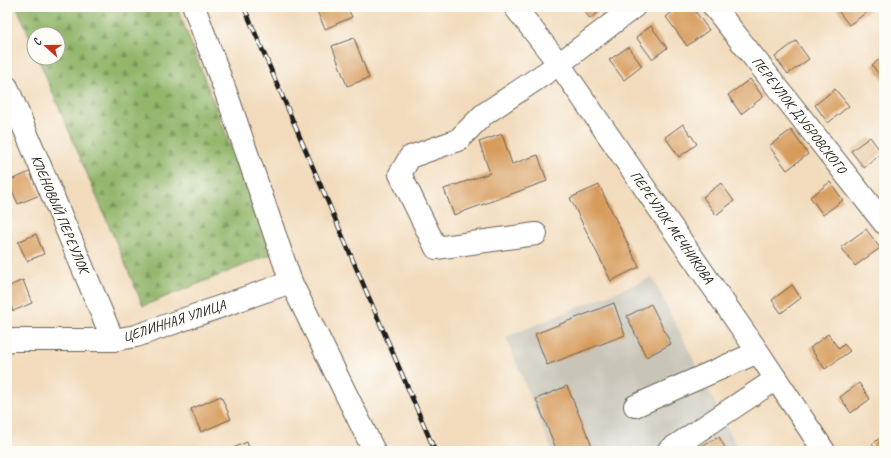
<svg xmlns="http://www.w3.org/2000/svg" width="891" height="458" font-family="Caveat,sans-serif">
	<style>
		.industrial { fill: #c8c4b8 }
		.forest { fill: url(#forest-firs); stroke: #576943 }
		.building { fill: #d79b5c }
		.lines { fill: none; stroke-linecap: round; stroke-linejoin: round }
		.minor-casing { stroke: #675f54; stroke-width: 24 }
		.minor { stroke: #fff; stroke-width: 22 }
		.rail-casing { stroke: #1c1c1c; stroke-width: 4.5 }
		.rail { stroke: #fdfcf7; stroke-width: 3; stroke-dasharray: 9; stroke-linecap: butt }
		.labels { text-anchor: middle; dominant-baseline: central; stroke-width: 3.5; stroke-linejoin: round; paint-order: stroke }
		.street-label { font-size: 14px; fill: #1c1c1c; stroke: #fdfcf7 }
	</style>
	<defs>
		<pattern id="forest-firs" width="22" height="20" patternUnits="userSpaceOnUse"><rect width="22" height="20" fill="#92b66a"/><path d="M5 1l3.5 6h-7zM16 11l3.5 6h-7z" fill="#769356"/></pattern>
	</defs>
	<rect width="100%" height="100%" fill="#fdfcf7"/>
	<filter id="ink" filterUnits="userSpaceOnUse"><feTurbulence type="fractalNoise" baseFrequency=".025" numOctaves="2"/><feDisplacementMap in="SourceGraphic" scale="8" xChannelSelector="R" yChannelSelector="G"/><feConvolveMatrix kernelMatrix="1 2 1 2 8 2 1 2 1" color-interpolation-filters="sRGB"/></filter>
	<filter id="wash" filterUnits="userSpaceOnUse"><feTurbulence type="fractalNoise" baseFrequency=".012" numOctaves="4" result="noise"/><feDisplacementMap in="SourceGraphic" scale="16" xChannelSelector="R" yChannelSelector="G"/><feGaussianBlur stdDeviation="0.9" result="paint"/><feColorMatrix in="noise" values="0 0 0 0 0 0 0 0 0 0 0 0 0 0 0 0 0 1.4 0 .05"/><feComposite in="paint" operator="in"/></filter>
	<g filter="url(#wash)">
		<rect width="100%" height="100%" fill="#f2dbbc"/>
		<path class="industrial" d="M652,277l87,174h-187l-46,-114z"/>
		<path class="forest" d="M17,7h160l95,247 -129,52 -105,-248h20v-24h-24v13z"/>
		<g id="blocks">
			<g class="building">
				<path d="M315,7h32l5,10 -27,12z"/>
				<path d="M581,7h24l-15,12z"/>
				<path d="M679,7h13l17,23 -22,16 -21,-29z"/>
				<path d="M838,7h29l3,3 -21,15 -13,-17z"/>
				<path d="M651,26l16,22 -15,11 -16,-22z"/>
				<path d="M354,38l15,40 -22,8 -15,-40z"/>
				<path d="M796,41l13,18 -21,15 -13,-17z"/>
				<path d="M628,47l14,19 -18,14 -15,-20z"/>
				<path d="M884,56v25l-12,-16z"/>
				<path d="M750,79l13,18 -22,17 -13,-19z"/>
				<path d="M835,89l14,17 -21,17 -13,-18z"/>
				<path d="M683,124l14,20 -18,13 -14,-20z"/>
				<path d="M791,130l17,24 -21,16 -18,-24z"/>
				<path d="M502,134l10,30 26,-9 9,26 -93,34 -10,-26 46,-16 -11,-31z"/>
				<path d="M870,137l12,16 -18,15 -13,-17z"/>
				<path d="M30,172l10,23 -22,9 -10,-23z"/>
				<path d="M830,182l13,18 -20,15 -13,-18z"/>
				<path d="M721,183l13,18 -18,14 -13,-18z"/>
				<path d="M599,185l40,82 -28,14 -41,-83z"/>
				<path d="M866,229l14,19 -25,18 -14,-19z"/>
				<path d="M36,234l8,20 -17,7 -9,-19z"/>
				<path d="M23,280l9,23 -19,8 -6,-14v-10z"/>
				<path d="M792,285l9,13 -20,15 -9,-13z"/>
				<path d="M614,303l11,32 -78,30 -12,-31z"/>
				<path d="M651,304l20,40 -25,13 -19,-41z"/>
				<path d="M828,334l11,15 5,-5 6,7 -25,18 -15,-21z"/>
				<path d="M859,383l11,16 -19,14 -11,-16z"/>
				<path d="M567,386l27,65h-37l-21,-52z"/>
				<path d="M221,396l10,23 -30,13 -10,-23z"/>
				<path d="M884,435v16h-7l-5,-7z"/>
				<path d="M719,437l8,14h-36z"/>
				<path d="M247,442l3,9h-24z"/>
			</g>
		</g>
	</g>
	<g filter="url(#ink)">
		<use href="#blocks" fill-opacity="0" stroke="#675f54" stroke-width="1"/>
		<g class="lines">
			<g class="minor-casing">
				<g id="minor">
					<path d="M194,7l35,94 62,181 83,169"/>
					<path d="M515,7l44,57 199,288 66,99"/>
					<path d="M714,7l170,216"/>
					<path d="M7,87l106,253"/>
					<path d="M536,234l-100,14 -36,-74 10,-17 48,-17 25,-25 76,-51 75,-57"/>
					<path d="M7,341l4,-1h102l23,-4 155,-54"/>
					<path d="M635,406l123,-54"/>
					<path d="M668,451l108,-72"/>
				</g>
			</g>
			<use href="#minor" class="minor"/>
			<g class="rail-casing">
				<path id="rail" d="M244,7l191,444"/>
			</g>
			<use href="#rail" class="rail"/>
		</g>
	</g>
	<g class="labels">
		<g class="street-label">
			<text transform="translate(799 115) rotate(52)">ПЕРЕУЛОК ДУБРОВСКОГО</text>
			<text transform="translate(60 214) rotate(67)">КЛЕНОВЫЙ ПЕРЕУЛОК</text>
			<text transform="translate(672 227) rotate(55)">ПЕРЕУЛОК МЕЧНИКОВА</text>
			<text transform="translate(174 321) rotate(-18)">ЦЕЛИННАЯ УЛИЦА</text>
		</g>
	</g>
	<rect width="891" height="458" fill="none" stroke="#fdfcf7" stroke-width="24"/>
	<g transform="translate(46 46) rotate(291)"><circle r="19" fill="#fdfcf7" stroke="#a3a29f"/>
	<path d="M0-3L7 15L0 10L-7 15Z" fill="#c8321e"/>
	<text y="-6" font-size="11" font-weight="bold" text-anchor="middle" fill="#1c1c1c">С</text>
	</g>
</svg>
